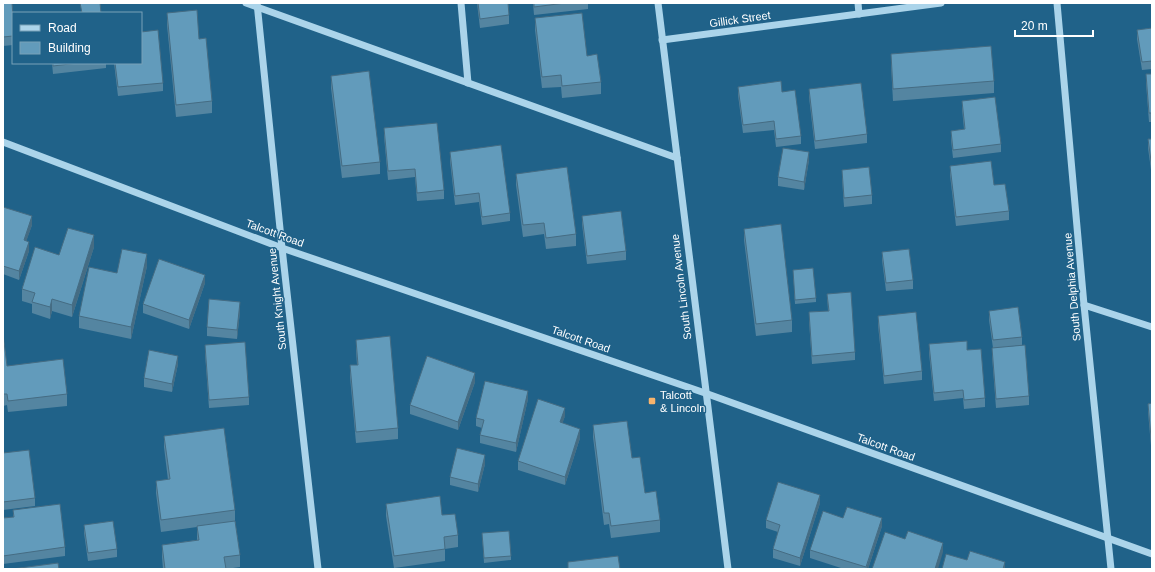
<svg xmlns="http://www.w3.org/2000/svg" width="1155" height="572" font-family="Helvetica,sans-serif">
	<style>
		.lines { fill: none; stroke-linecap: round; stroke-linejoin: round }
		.minor { stroke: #abd4ea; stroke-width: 7 }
		.wall { fill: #5485a1 }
		.shaded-wall { fill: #456c83 }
		.building { fill: #629bbb; stroke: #456c83 }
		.poi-dot { fill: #f8b46c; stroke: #206289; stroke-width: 1.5 }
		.labels { text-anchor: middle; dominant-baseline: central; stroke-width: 3; stroke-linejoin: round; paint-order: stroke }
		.street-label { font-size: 11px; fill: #fff; stroke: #206289 }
		.poi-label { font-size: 11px; fill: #fff; stroke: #206289; text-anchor: start }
	</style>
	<rect width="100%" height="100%" fill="#206289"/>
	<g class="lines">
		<g class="minor">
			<path d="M246,3l431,155"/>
			<path d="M257,3l25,245 36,321"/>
			<path d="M461,3l7,80"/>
			<path d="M658,3l70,566"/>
			<path d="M858,3l1,11"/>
			<path d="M1057,3l27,302 27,264"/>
			<path d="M662,40l279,-37"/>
			<path d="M3,142l279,106 423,145 447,161"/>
			<path d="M1084,305l68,22"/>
		</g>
	</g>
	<g class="wall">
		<path d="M3,3l10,12v30l-10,1z"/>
		<path d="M477,3h31l1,12v9l-29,4z"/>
		<path d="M533,3h55v6l-54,6z"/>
		<path d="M167,13l32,26 13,62v12l-36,4 -9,-92z"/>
		<path d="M535,18l52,38 14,26v12l-39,4 -1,-11 -19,1 -7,-58z"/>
		<path d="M1152,28v41l-10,1 -5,-31v-9z"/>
		<path d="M891,54l103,27v12l-101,8 -2,-36z"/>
		<path d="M52,63h54v5l-53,6z"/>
		<path d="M114,63h27l22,20v8l-45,5z"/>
		<path d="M1146,74h6v48h-3l-3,-39z"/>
		<path d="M331,76l49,86v12l-38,4 -11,-90z"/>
		<path d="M738,87l44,5 19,44v8l-25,3 -2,-17 -31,3 -5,-38z"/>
		<path d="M809,89l58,45v9l-52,6 -6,-52z"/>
		<path d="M962,101l39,43v8l-48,6 -2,-18v-9l13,-2 -2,-20z"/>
		<path d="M384,128l60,62v9l-27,2 -2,-24 -27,3 -4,-44z"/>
		<path d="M1148,139h4v38l-4,-29z"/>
		<path d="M450,152l60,61v8l-28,4 -3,-23 -24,3 -5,-44z"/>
		<path d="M809,160l-5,30 -26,-4v-9z"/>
		<path d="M950,166l44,19 15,26v9l-53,6 -6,-51z"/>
		<path d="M842,170l30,25v9l-28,3 -2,-29z"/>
		<path d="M516,174l60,60v12l-30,3 -2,-15 -21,3 -7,-52z"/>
		<path d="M3,207l29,18 -6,16 3,10 -10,29 -16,-6z"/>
		<path d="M582,216l44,35v9l-39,4 -5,-40z"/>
		<path d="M744,229l48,91v12l-36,4 -12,-96z"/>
		<path d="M94,247l-22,70 -20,-6 -2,8 -18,-6v-9l-10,-3v-12l37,-34z"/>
		<path d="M882,252l31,28v9l-27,2 -4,-31z"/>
		<path d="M147,266l-16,73 -52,-11v-12l38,-43z"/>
		<path d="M793,270l23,28v4l-21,2z"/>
		<path d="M205,283l-16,46 -46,-16v-9z"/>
		<path d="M827,294l28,58v8l-43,4 -3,-43v-9l19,-1z"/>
		<path d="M240,311l-3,28 -30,-3v-9z"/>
		<path d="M989,311l33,26v8l-15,2 22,49v9l-33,3 -4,-52v-8h1l-4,-28z"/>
		<path d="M878,316l44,55v9l-38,4 -6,-59z"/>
		<path d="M3,334l4,32 60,28v12l-59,6 -1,-7 -4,1z"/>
		<path d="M356,340l42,88v11l-42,4 -6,-66v-12h7l-1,-14z"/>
		<path d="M929,344l38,6 18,48v9l-21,2 -1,-11 -29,3 -5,-48z"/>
		<path d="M205,345l44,52v8l-40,3 -4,-55z"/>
		<path d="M178,364l-6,28 -28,-5v-9z"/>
		<path d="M475,382l-17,48 -48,-16v-9z"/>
		<path d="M528,399l-12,53 -36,-9v-8l2,-7 -6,-2v-8z"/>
		<path d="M1152,403v54l-4,-45v-8z"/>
		<path d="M565,416l-3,7 18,15 -15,47 -47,-15v-9z"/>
		<path d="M593,425l39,33 13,35 15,27v12l-49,6 -2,-14 -5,1 -11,-88z"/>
		<path d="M164,436l71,74v11l5,34v12l-14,2h-63l-1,-12v-12l35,-5v-13l-36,5 -5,-39v-12l12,-1 -4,-33z"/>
		<path d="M3,453l32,45v8l-32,4z"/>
		<path d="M485,464l-7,28 -28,-7v-8z"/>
		<path d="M820,503l-20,63 -27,-8v-9l5,-17 -12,-4v-8z"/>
		<path d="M386,504l56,11 16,20v12l-13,2v12l-51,7 -8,-52z"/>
		<path d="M13,510l52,37v9l-62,8v-46l10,-1z"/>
		<path d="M843,518l39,8 -14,43h-24l-34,-11v-8z"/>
		<path d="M84,525l33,24v8l-29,4 -4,-28z"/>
		<path d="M482,533l29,23v4l-27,3z"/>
	</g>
	<g class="shaded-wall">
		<path d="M809,152v8l-5,30v-8z"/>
		<path d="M32,216v9l-8,23v-8z"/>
		<path d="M94,235v12l-22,70v-12z"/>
		<path d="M29,242v9l-10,29v-9z"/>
		<path d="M147,254v12l-16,73v-12z"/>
		<path d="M205,275v8l-16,46v-9z"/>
		<path d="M52,299v12l-2,8v-12z"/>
		<path d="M240,302v9l-3,28v-9z"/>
		<path d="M178,356v8l-6,28v-8z"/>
		<path d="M475,373v9l-17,48v-8z"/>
		<path d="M528,391v8l-12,53v-9z"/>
		<path d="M565,408v8l-5,15v-9z"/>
		<path d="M580,429v9l-15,47v-8z"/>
		<path d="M485,455v9l-7,28v-8z"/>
		<path d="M820,495v8l-20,63v-8z"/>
		<path d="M882,518v8l-14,43h-2z"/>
		<path d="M943,543v9l-5,17h-3z"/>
		<path d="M1005,562v7h-2z"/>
	</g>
	<g class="building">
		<path d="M3,3h9l1,12v21l-10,1z"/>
		<path d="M80,3h20l1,10h-19z"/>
		<path d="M478,3h30l1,12 -29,4z"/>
		<path d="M534,3h31l-31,4z"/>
		<path d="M197,10l2,29 7,-1 6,63 -36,4 -9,-92z"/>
		<path d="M582,13l5,43 10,-2 4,28 -39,4 -1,-11 -19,2 -7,-59z"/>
		<path d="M1152,28v33l-10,1 -5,-32z"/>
		<path d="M158,30l5,53 -45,4 -3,-24h26v-31z"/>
		<path d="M991,46l3,35 -101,8 -2,-35z"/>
		<path d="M53,63h25l-25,3z"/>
		<path d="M369,71l11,91 -38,4 -11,-90z"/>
		<path d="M1146,74h6v39h-3z"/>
		<path d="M781,81l1,11 13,-2 6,46 -25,3 -2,-18 -31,4 -5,-38z"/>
		<path d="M861,83l6,51 -52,7 -6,-52z"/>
		<path d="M995,97l6,47 -48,6 -2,-19 14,-2 -3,-28z"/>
		<path d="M437,123l7,67 -27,3 -2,-24 -27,2 -4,-43z"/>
		<path d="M1148,139h4v29z"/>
		<path d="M501,145l9,68 -28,4 -3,-24 -24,3 -5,-44z"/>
		<path d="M783,148l26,4 -5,30 -26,-5z"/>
		<path d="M991,161l3,24 11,-1 4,27 -53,6 -6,-51z"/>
		<path d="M567,167l9,67 -30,4 -2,-15 -21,2 -7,-51z"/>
		<path d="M869,167l3,28 -28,3 -2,-28z"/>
		<path d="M3,207l29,9 -8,24 5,2 -10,29 -16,-5z"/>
		<path d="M621,211l5,40 -39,5 -5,-40z"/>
		<path d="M781,224l11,96 -36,4 -12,-95z"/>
		<path d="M68,228l26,7 -22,70 -20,-6 -2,8 -18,-5 3,-9 -13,-4 13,-42 24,8z"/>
		<path d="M122,249l25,5 -16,73 -52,-11 10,-49 28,6z"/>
		<path d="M909,249l4,31 -27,3 -4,-31z"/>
		<path d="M159,259l46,16 -16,45 -46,-16z"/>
		<path d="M813,268l3,30 -21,2 -2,-30z"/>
		<path d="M851,292l4,60 -43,4 -3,-44 20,-1 -2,-17z"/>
		<path d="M209,299l31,3 -3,28 -30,-3z"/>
		<path d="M1018,307l4,30 -29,3 -4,-29z"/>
		<path d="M916,312l6,59 -38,5 -6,-60z"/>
		<path d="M3,334l4,32 56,-7 4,35 -59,7 -1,-7h-4z"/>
		<path d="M390,336l8,92 -42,4 -6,-67h8l-2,-25z"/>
		<path d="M967,341v9l14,-1 4,49 -21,2 -1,-10 -29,3 -5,-49z"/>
		<path d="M245,342l4,55 -40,3 -4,-55z"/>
		<path d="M1025,345l4,51 -33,3 -4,-51z"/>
		<path d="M149,350l29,6 -6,28 -28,-6z"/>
		<path d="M427,356l48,17 -17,49 -48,-17z"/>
		<path d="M485,381l43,10 -12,52 -36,-8 4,-15 -8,-2z"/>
		<path d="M538,399l27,9 -5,14 20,7 -15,48 -47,-16z"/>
		<path d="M1152,403v45l-4,-44z"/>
		<path d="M627,421l5,37 8,-1 5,36 11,-2 4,29 -49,6 -2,-13h-5l-11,-88z"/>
		<path d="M224,428l11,82 -74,10 -5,-39 14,-2 -6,-43z"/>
		<path d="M457,448l28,7 -7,29 -28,-7z"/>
		<path d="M29,450l6,48 -32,4v-49z"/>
		<path d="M778,482l42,13 -20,63 -27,-9 7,-24 -14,-5z"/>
		<path d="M440,496l2,19 13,-1 3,21 -14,2 1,12 -51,7 -8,-52z"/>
		<path d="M60,504l5,43 -62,9v-38l11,-1 -1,-7z"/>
		<path d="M847,507l35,11 -16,49 -56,-17 13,-39 20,7z"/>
		<path d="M113,521l4,28 -29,4 -4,-28z"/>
		<path d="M235,521l5,34 -16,2 2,12h-61l-3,-24 37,-5 -2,-14z"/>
		<path d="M509,531l2,25 -27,2 -2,-25z"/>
		<path d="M908,531l35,12 -8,26h-63l13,-37 20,7z"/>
		<path d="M970,551l35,11 -2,7h-61l4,-15 21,6z"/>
		<path d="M618,556l2,13h-52v-7z"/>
		<path d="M58,563l1,6h-47z"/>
	</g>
	<rect class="poi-dot" x="648" y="397" width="8" height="8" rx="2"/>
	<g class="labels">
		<g class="street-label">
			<text transform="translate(740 19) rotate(-8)">Gillick Street</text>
			<text transform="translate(275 233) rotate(20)">Talcott Road</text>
			<text transform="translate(681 287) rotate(-97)">South Lincoln Avenue</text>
			<text transform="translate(1072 287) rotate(-95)">South Delphia Avenue</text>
			<text transform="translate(277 299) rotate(-96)">South Knight Avenue</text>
			<text transform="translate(581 339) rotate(19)">Talcott Road</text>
			<text transform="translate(886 447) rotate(20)">Talcott Road</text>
		</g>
		<g class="poi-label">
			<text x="660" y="395">Talcott<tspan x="660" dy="13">&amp; Lincoln</tspan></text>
		</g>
	</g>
	<rect width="1155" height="572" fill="none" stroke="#ffffff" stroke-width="8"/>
	<rect x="12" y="12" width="130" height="52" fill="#206289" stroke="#79a1b8"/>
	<rect x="20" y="25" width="20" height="6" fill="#abd4ea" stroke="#79a1b8"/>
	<text x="48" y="32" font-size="12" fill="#ffffff">Road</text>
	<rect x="20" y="42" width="20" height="12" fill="#629bbb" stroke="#79a1b8"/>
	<text x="48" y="52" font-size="12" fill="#ffffff">Building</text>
	<path d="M1015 30v6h78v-6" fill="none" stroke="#ffffff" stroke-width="2"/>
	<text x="1021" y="30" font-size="12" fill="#ffffff" stroke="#206289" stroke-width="3" paint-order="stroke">20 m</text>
</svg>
